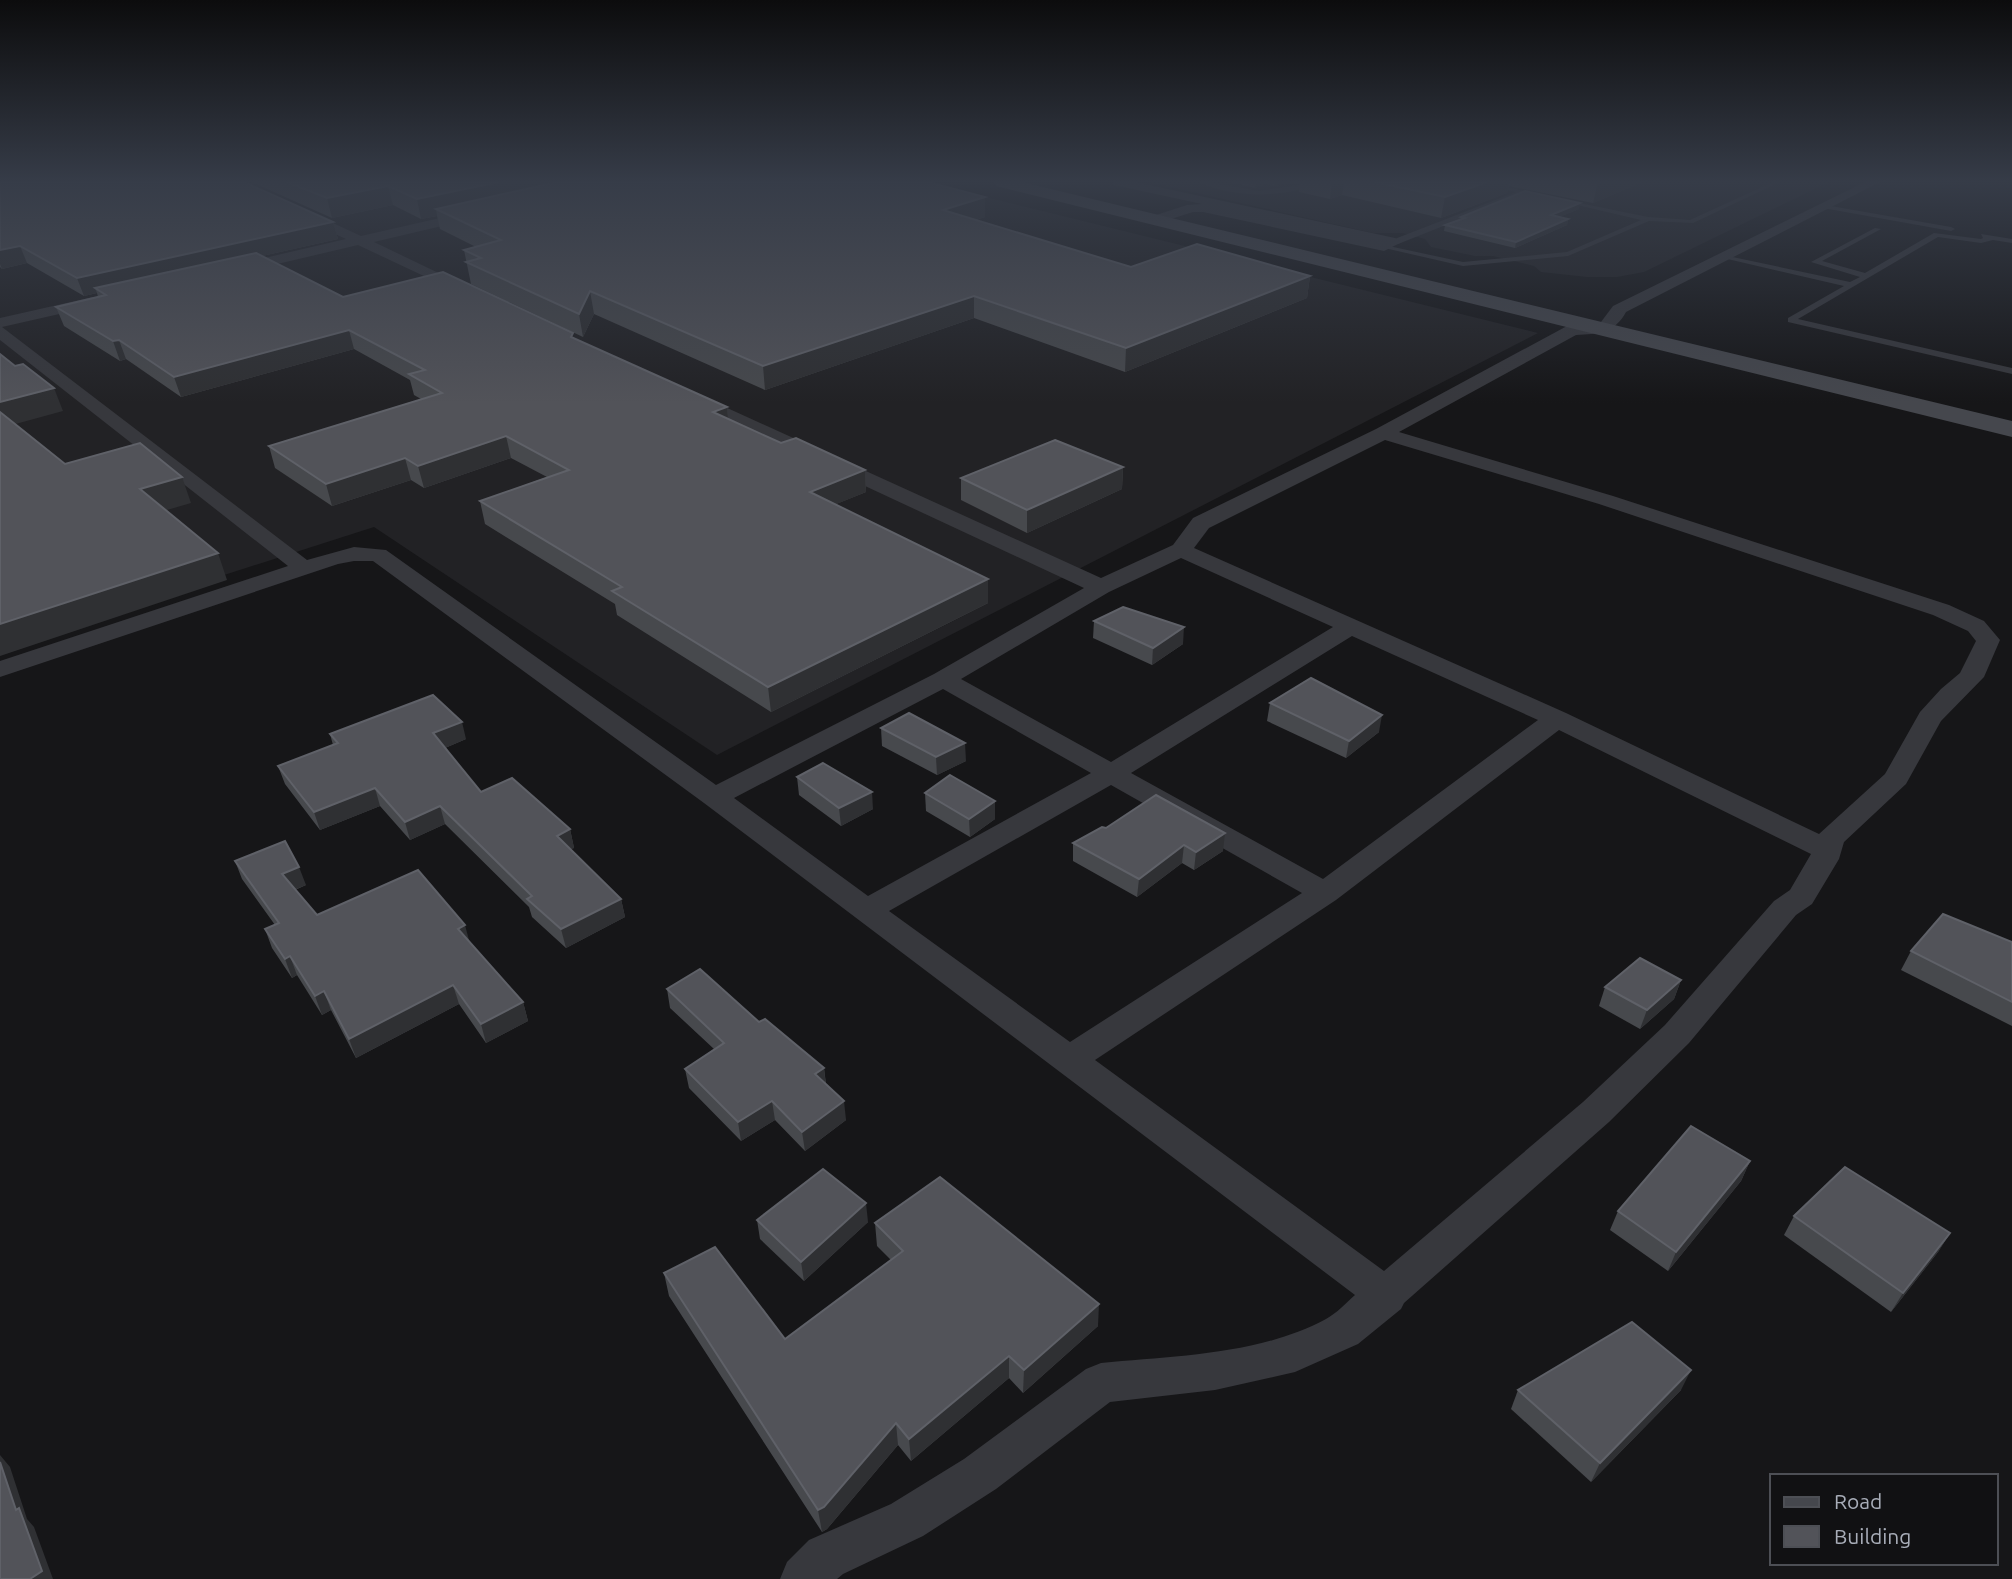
<svg xmlns="http://www.w3.org/2000/svg" width="2012" height="1579" font-family="Ubuntu,sans-serif">
	<style>
		.built { fill: #222225 }
		.lines { fill: none; stroke-linecap: round; stroke-linejoin: round }
		.service { fill: #37383d; fill-rule: evenodd }
		.minor { fill: #37383d; fill-rule: evenodd }
		.secondary { fill: #45474d; fill-rule: evenodd }
		.wall { fill: #47494d }
		.shaded-wall { fill: #2f3033 }
		.building { fill: #525359; stroke: #5f6168; stroke-width: 2 }
	</style>
	<rect width="100%" height="100%" fill="#161618"/>
	<g class="built">
		<path d="M0,182h925l613,151 -821,422 -343,-228 -374,120z"/>
		<path d="M1148,182h681l-185,90 -27,5h-30l-46,-5 -7,-6 -41,-10h-18l-44,-9 -6,-8 -22,-6h-30z"/>
	</g>
	<g class="lines">
		<g class="service">
			<path d="M1199,182h9l51,9 60,-9c-32,17 -88,16 -120,0z"/>
			<path d="M1475,182h10l60,14 -3,2 -18,-4 -126,50h-6v-4l124,-48z"/>
			<path d="M1773,182h7l-87,41 -44,-2 -81,35 -105,10 -83,-19 4,-2 79,17 104,-10 74,-32 -81,-19v-2l88,18 42,3z"/>
			<path d="M1825,205l126,22 4,2 -4,2 -128,-23z"/>
			<path d="M1875,228l6,1 -59,32 43,12 69,-40 47,6 2,-1 -2,-4 31,5v4l-19,-3 -12,3 -43,-6 -140,82 214,49v6l-224,-52v-4l56,-32 -125,-29 4,-2 127,27 10,-5 -49,-15z"/>
		</g>
		<g class="minor">
			<path d="M228,182h16l117,54 114,-26 5,1v6l-106,25 100,48 -8,5 -6,-2 -102,-48 -123,29 -5,-2 -3,-3 3,-3 116,-27 -117,-54z"/>
			<path d="M1113,182h22l260,56 7,4 -18,9 -181,-39h-10l-38,12 -7,-4 2,-3 37,-12 15,-1 -88,-19z"/>
			<path d="M1865,182h15l-254,130c-11,21 -28,22 -50,23l-177,97 214,64 336,109 35,16 16,19 -16,37 -43,44 -35,63 -62,58 -5,17 -27,45 -16,11 -107,128 -80,79 -205,181 -3,6 -43,35 -63,28 -80,18 -105,12 -114,87 -73,47 -80,38 -6,5h-57l7,-17 22,-22 82,-36 73,-45 122,-90 15,-6c74,-7 158,-8 225,-44 11,-6 20,-16 29,-24l-651,-492 -331,-242h-19l-16,3 -338,113v-16l288,-95 -288,-226v-22l93,-21 6,2 2,3 -2,3 -97,22 305,233 47,-13 32,3 330,235 218,-111 150,-86 -395,-184 -3,-4 3,-4h12l400,182 72,-33 20,-27 183,-89 191,-103 34,-4 12,-16zM1385,440l214,64 334,111 35,16 8,10 -16,32 -19,16 -21,23 -35,62 -66,60 -253,-121 -372,-165 15,-20zM1181,558l152,69 -222,135 -150,-83 148,-87zM1352,636l186,84 -215,159 -192,-106zM943,689l148,84 -223,123 -134,-98zM1559,730l252,124 -21,36 -16,11 -109,124 -82,77 -199,169 -289,-211 241,-160zM1111,785l191,108 -232,149 -181,-131z"/>
		</g>
		<path class="secondary" d="M993,182h29l990,239v16l-1016,-251z"/>
	</g>
	<g class="wall">
		<path d="M0,182l333,40 5,17 -76,17 81,41 231,41 153,69 1,12 53,24 84,27 1,22 -30,12 152,99 -217,109 -154,-97 -2,-11 -130,-80 -5,-23 67,-24 -36,-19 -87,30 -13,-8 -79,26 -57,-38 -6,-22 152,-47 -7,-4 -4,-15 -56,-31 -173,48 -55,-38 -6,2 -56,-35 -8,-19 42,-10 -1,-4 -13,3 -57,-33 -25,6 -2,-2z"/>
		<path d="M253,182h675l57,35 -9,3 155,47 179,9 -3,22 -182,74 -151,-54 -209,72 -171,-76 -11,23 -112,-53 -7,-34 12,-3 -36,-18 -3,-13 -16,3 -28,-14 -61,13 -78,-35z"/>
		<path d="M1230,182h413l-50,21 -84,-17 -2,7 -66,25 -99,-23 -12,4 -31,-7 1,-10 -26,4 -8,-2 -11,4z"/>
		<path d="M1579,209l-20,8 9,2 -1,6 -52,23 -71,-17 1,-6 15,-6 1,-2z"/>
		<path d="M1123,467l-1,22 -95,44 -66,-33v-22z"/>
		<path d="M1094,621l89,23 -31,21 -59,-27z"/>
		<path d="M1270,703l109,29 -33,26 -79,-37z"/>
		<path d="M881,728l85,33 -29,14 -55,-29z"/>
		<path d="M330,734l136,5 -21,9 36,44 89,37 4,19 -4,1 51,50 4,18 -59,31 -34,-31 -3,-10 -84,-83 -35,16 -30,-34 -60,24 -35,-46 -7,-18 55,-21z"/>
		<path d="M797,777l76,32 -32,17 -42,-31z"/>
		<path d="M925,793l70,8v18l-25,18 -44,-26z"/>
		<path d="M1106,828l117,23 -29,19 -12,-7 -45,34 -64,-36v-18z"/>
		<path d="M235,861l71,24 -11,5 22,25 152,26 54,61 5,19 -42,22 -27,-39 -103,54 -25,-48 -9,5 -25,-40 -5,3 -20,-30 -7,-19 10,-4 -33,-46z"/>
		<path d="M2012,942v84l-111,-56 10,-19z"/>
		<path d="M1681,980l-7,19 -34,30 -41,-23 6,-19z"/>
		<path d="M667,989l92,33 65,46 2,16 20,36 -41,31 -30,-31 -34,21 -52,-53 -4,-19 29,-20 -44,-41z"/>
		<path d="M1750,1161l-9,20 -73,90 -58,-41 8,-19z"/>
		<path d="M1794,1216l156,17 -12,19 -47,60 -107,-77z"/>
		<path d="M757,1220l111,2 -64,59 -44,-42z"/>
		<path d="M875,1223l223,103 -75,67 -14,-15 -98,83 -13,-16 -71,84 -5,3 -153,-236 -5,-23 121,66 106,-79 -14,-14z"/>
		<path d="M1518,1390h163l-90,92 -80,-73z"/>
	</g>
	<g class="shaded-wall">
		<path d="M499,182h89l-152,27 1,7 -16,3 -4,-20z"/>
		<path d="M1256,182h10v2l-11,4z"/>
		<path d="M1275,182h25l-26,4z"/>
		<path d="M1332,182h12l-2,13 -12,4z"/>
		<path d="M1487,182h22l-2,11 -66,25 4,-21z"/>
		<path d="M1598,182h45l-50,21z"/>
		<path d="M388,186l5,19 -61,13 -5,-20z"/>
		<path d="M985,197v20l-41,13 -1,-20z"/>
		<path d="M1580,203l-1,6 -29,12 1,-6z"/>
		<path d="M1568,219l-1,6 -52,23 1,-6z"/>
		<path d="M333,222l5,17 -236,53 -7,-4 2,5 -13,3 -7,-18z"/>
		<path d="M20,246l7,17 -25,6 -2,-5v-14z"/>
		<path d="M1310,276l-3,22 -182,74 1,-24z"/>
		<path d="M590,291l4,23 -11,23 -4,-23z"/>
		<path d="M974,296v22l-209,72 -2,-24z"/>
		<path d="M349,330l5,19 -173,48 -7,-20z"/>
		<path d="M119,340l7,19 -6,2 -7,-20z"/>
		<path d="M54,388l9,23 -62,17 -1,-2v-24z"/>
		<path d="M727,407l2,21 -16,-16z"/>
		<path d="M506,436l5,22 -87,30 -6,-22z"/>
		<path d="M405,458l6,22 -79,26 -6,-22z"/>
		<path d="M1123,467l-1,22 -95,44v-23z"/>
		<path d="M865,470l1,22 -54,22 -2,-22z"/>
		<path d="M182,477l9,26 -41,12 -10,-26z"/>
		<path d="M218,553l9,27 -227,76v-32z"/>
		<path d="M988,579v24l-217,109 -3,-25z"/>
		<path d="M1184,627l-1,17 -31,21 1,-17z"/>
		<path d="M1382,715l-3,17 -33,26 3,-17z"/>
		<path d="M462,722l4,17 -28,12 -5,-18z"/>
		<path d="M965,743l1,18 -29,14 -1,-18z"/>
		<path d="M375,788l5,18 -60,24 -6,-18z"/>
		<path d="M872,792l1,17 -32,17 -2,-18z"/>
		<path d="M995,801v18l-25,18 -1,-18z"/>
		<path d="M440,806l5,18 -35,16 -5,-18z"/>
		<path d="M570,829l4,19 -13,6 -4,-18z"/>
		<path d="M1225,833l-2,18 -29,19 2,-18z"/>
		<path d="M1184,845l-2,18 -45,34 2,-18z"/>
		<path d="M299,867l7,18 -17,7 -7,-18z"/>
		<path d="M621,899l4,18 -59,31 -5,-19z"/>
		<path d="M465,925l5,19 -12,-15z"/>
		<path d="M290,956l7,19 -5,3 -7,-19z"/>
		<path d="M1681,980l-7,19 -34,30 7,-19z"/>
		<path d="M453,985l6,19 -103,54 -7,-19z"/>
		<path d="M324,991l7,19 -9,5 -7,-19z"/>
		<path d="M523,1002l5,19 -42,22 -5,-19z"/>
		<path d="M824,1068l2,20 -11,-14z"/>
		<path d="M772,1101l3,19 -34,21 -3,-19z"/>
		<path d="M844,1101l2,19 -41,31 -3,-19z"/>
		<path d="M1750,1161l-9,20 -73,90 8,-19z"/>
		<path d="M866,1203l2,19 -64,59 -3,-19z"/>
		<path d="M1950,1233l-12,19 -47,60 12,-19z"/>
		<path d="M1099,1304l-1,22 -75,67 1,-23z"/>
		<path d="M1009,1356v22l-98,83 -2,-22z"/>
		<path d="M1691,1370l-10,20 -90,92 9,-19z"/>
		<path d="M896,1423l2,22 -71,84 -5,3 -4,-22z"/>
		<path d="M0,1455l10,12 17,52 7,8 19,52h-23l-14,-69 -16,-48z"/>
	</g>
	<g class="building">
		<path d="M0,182h244l89,40 -256,56 -57,-32 -20,4z"/>
		<path d="M287,182h212l-82,17 -29,-13 -61,12z"/>
		<path d="M557,182h371l57,15 -42,13 188,57 66,-23 113,32 -184,72 -152,-52 -211,70 -173,-75 -11,23 -113,-52 15,-4 -17,-8 37,-10 -65,-31z"/>
		<path d="M1375,182h112l-42,15z"/>
		<path d="M1525,191l55,12 -29,12 17,4 -52,23 -71,-17 20,-7 -4,-1z"/>
		<path d="M256,253l87,44 100,-25 130,61 -2,4 156,70 -14,5 68,31 15,-5 69,32 -55,22 178,87 -220,108 -156,-96 10,-4 -142,-86 89,-31 -63,-34 -88,30 -13,-8 -79,26 -57,-38 173,-53 -33,-19 16,-4 -76,-40 -175,47 -55,-37 -6,1 -57,-34 50,-12 -11,-7z"/>
		<path d="M0,354l15,12 8,-2 31,24 -54,14z"/>
		<path d="M0,412l65,52 75,-21 42,34 -42,12 78,64 -218,71z"/>
		<path d="M1055,440l68,27 -96,43 -66,-32z"/>
		<path d="M1123,607l61,20 -31,21 -59,-27z"/>
		<path d="M1311,678l71,37 -33,26 -79,-38z"/>
		<path d="M433,695l29,27 -29,11 48,59 31,-14 58,51 -13,7 64,63 -60,30 -34,-30 5,-3 -92,-90 -35,16 -30,-34 -61,24 -36,-46 60,-23 -8,-9z"/>
		<path d="M909,713l56,30 -29,14 -55,-29z"/>
		<path d="M823,763l49,29 -33,16 -42,-31z"/>
		<path d="M950,775l45,26 -26,18 -44,-26z"/>
		<path d="M1156,795l69,38 -29,19 -12,-7 -45,34 -66,-36 29,-16 4,1z"/>
		<path d="M285,841l14,26 -17,7 35,41 101,-45 47,55 -7,4 65,73 -42,22 -28,-39 -104,54 -25,-48 -9,5 -25,-40 -5,3 -20,-30 14,-6 -44,-62z"/>
		<path d="M1943,914l69,28v60l-101,-51z"/>
		<path d="M1640,958l41,22 -34,30 -42,-23z"/>
		<path d="M700,969l59,53 6,-3 59,49 -9,6 29,27 -42,31 -30,-31 -34,21 -53,-53 39,-26 -57,-54z"/>
		<path d="M1691,1126l59,35 -74,91 -58,-41z"/>
		<path d="M1845,1167l105,66 -47,60 -109,-77z"/>
		<path d="M823,1169l43,34 -65,59 -44,-42z"/>
		<path d="M940,1177l159,127 -75,66 -15,-14 -100,83 -13,-16 -72,84 -6,3 -154,-237 51,-26 70,92 118,-88 -28,-28z"/>
		<path d="M1632,1322l59,48 -91,93 -82,-73z"/>
		<path d="M0,1462l16,48 3,-2 23,63 -12,8h-30z"/>
	</g>
	<linearGradient id="sky" x2="0" y2="1"><stop stop-color="#0c0c0d"/><stop offset="0.45" stop-color="#363c48"/><stop offset="1" stop-color="#363c48" stop-opacity="0"/></linearGradient>
	<rect width="2012" height="403" fill="url(#sky)"/>
	<rect x="1770" y="1474" width="228" height="91" fill="#111113" stroke="#4d4f55" stroke-width="2"/>
	<rect x="1784" y="1497" width="35" height="10" fill="#45474d" stroke="#4d4f55" stroke-width="2"/>
	<text x="1834" y="1509" font-size="21" fill="#a8adb8">Road</text>
	<rect x="1784" y="1526" width="35" height="21" fill="#525359" stroke="#4d4f55" stroke-width="2"/>
	<text x="1834" y="1544" font-size="21" fill="#a8adb8">Building</text>
</svg>
